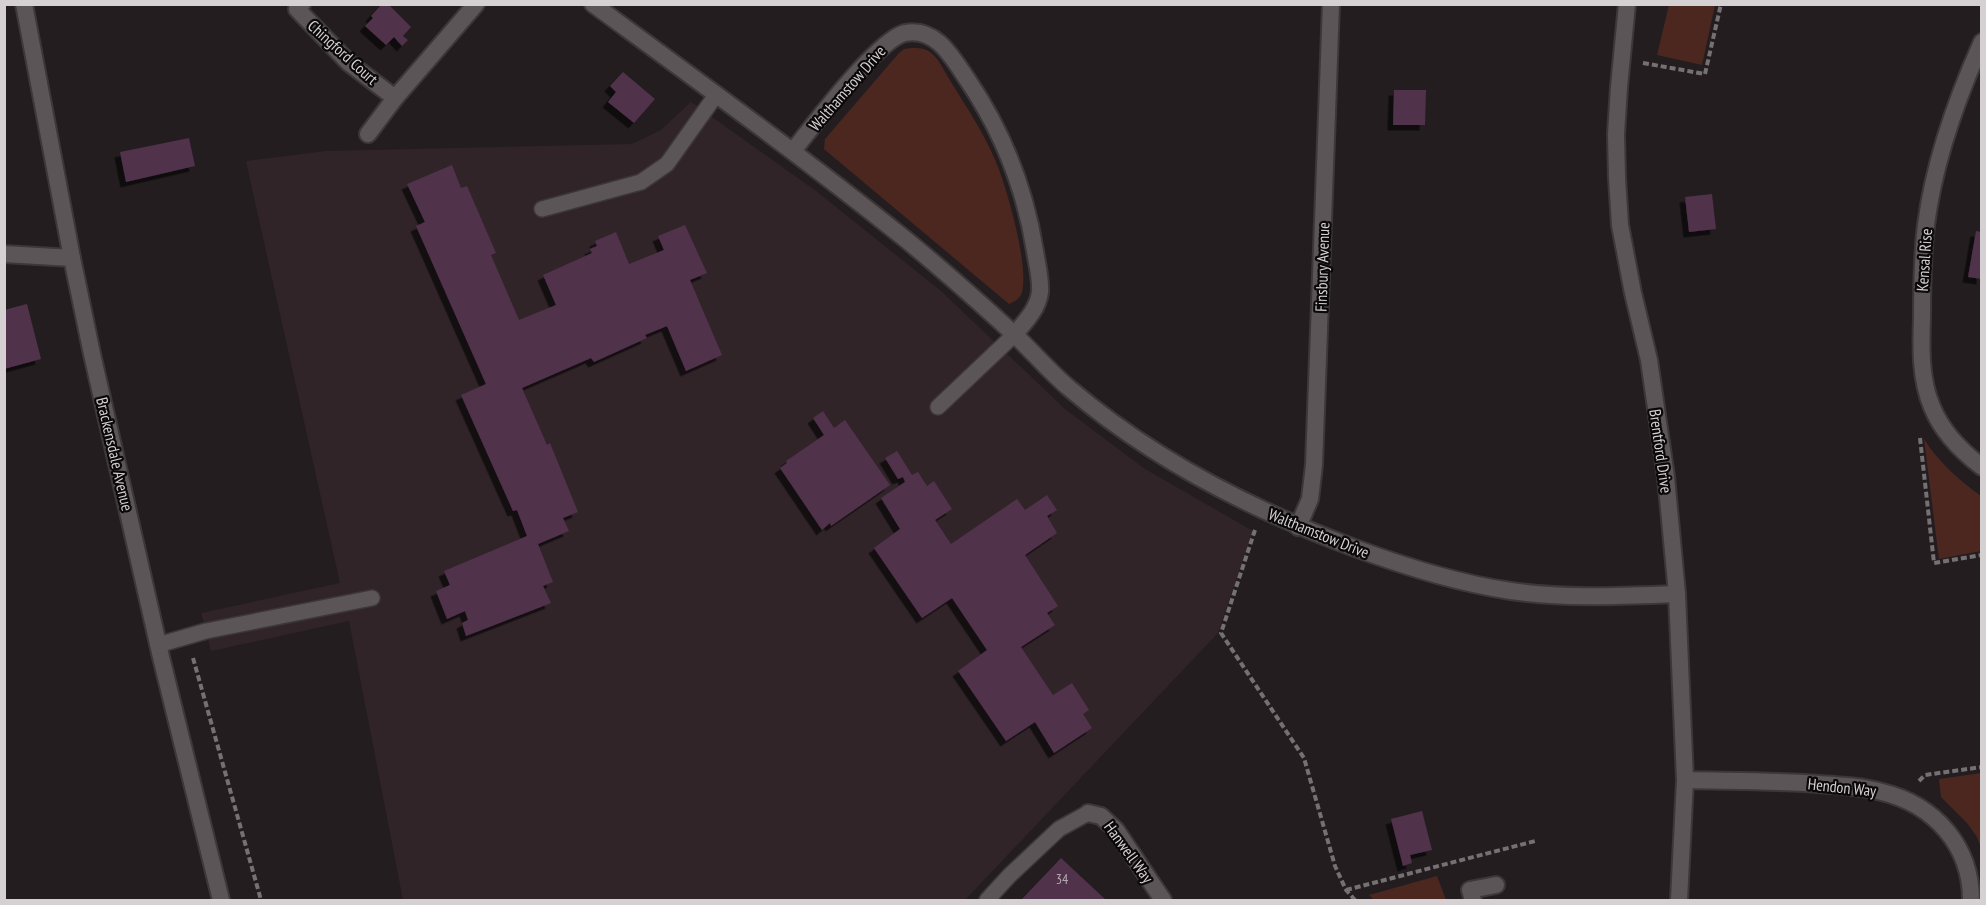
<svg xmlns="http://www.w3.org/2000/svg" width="1986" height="905" font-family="'PT Sans Narrow',sans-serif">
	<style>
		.built { fill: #302429 }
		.green { fill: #4c2720 }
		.building { fill: #51314b; filter: url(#shadow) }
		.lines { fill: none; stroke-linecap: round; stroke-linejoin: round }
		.service-casing { stroke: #3c3739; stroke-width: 18 }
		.minor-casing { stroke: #3c3739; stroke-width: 20 }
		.tertiary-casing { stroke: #3c3739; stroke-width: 20 }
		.path { stroke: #757072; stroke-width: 4; stroke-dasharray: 6 3; stroke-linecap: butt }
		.service { stroke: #5c5557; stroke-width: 15 }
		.minor { stroke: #5c5557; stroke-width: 16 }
		.tertiary { stroke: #5c5557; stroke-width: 16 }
		.labels { text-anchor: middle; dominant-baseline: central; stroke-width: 4.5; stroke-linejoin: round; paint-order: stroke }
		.number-label { font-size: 14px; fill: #b4a8b0 }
		.street-label { font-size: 16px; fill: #d5d0d2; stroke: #0b0809 }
	</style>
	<defs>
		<filter id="shadow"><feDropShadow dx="-5.5" dy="5.5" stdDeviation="0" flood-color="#0009"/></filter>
	</defs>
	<rect width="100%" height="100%" fill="#231d20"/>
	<path class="built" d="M691,102l125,89 125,100 124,118 80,60 108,62 -35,102 -253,267h-562l-54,-279 -138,30 -10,-38 139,-30 -94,-422 80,-10 306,-7 29,-14z"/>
	<g class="green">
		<path d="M1669,5h46l-13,60 -45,-10z"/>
		<path d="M912,48c6,0 13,0 18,4 9,6 15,21 21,30 16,26 33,51 45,80 11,26 33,104 26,130 -2,7 -7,9 -13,12l-185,-155 1,-10 74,-86 5,-4z"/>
		<path d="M1924,439c15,24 35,41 57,57v55l-42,8z"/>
		<path d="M1981,773h1l-1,75 -4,-11 -10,-14 -26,-26 -2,-18z"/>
		<path d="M1437,876l9,24h-72l-5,-5z"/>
	</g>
	<g class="building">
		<path d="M382,4h6l23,23 -8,9 5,4 -6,6 -8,-9 -8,8 -21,-19 8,-8 -2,-2z"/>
		<path d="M623,72l32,27 -21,24 -26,-21 8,-10 -6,-6z"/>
		<path d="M1394,90h32l-1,35h-32z"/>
		<path d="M189,138l6,28 -69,16 -6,-30z"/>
		<path d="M452,165l9,23 6,-2 29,67 -5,2 28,65 37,-15 -13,-30 49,-22 -2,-4 7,-3 -2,-5 21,-9 13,32 35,-14 -6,-14 27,-11 22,48 -17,7 32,75 -36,16 -19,-45 -22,9 2,3 -53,24 -3,-4 -69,30 25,57 3,-2 28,69 -15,6 6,13 -31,13 15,38 -10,4 8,17 -85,33 -4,-13 6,-3 -3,-9 -18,8 -11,-28 14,-6 -6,-14 83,-35 -10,-26 -4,1 -52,-116 25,-11 -70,-158 9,-4 -18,-38z"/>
		<path d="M1712,194l4,35 -27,3 -4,-35z"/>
		<path d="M1976,231l6,1v47l-14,-2z"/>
		<path d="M27,304l14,55 -37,10v-59z"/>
		<path d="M823,411l11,17 11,-8 45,65 -59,41 -1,-3 -8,7 -42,-62 7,-5 -1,-2 38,-26 -11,-17z"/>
		<path d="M897,451l15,24 6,-3 9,14 7,-5 18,28 -17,11 16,24 66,-45 8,11 22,-15 10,15 -10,6 10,17 -32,22 33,51 -11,7 8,12 -34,22 32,48 19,-12 17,27 -6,4 9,14 -38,25 -19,-31 -29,19 -48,-70 29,-21 -35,-52 -30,20 -48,-70 26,-19 -19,-31 24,-16 -2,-5 -5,2 -13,-21z"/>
		<path d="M1422,811l10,39 -22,5 2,8 -9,3 -12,-47z"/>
		<path d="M1061,858l45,42h-85z"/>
	</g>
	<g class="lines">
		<g class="service-casing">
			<g id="service">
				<path d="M542,209l99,-27 26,-18 49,-69"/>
				<path d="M938,407l76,-72"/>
				<path d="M158,645l48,-14 166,-33"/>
				<path d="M987,900l22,-24 50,-47 29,-16"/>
			</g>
		</g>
		<g class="minor-casing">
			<g id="minor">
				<path d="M302,4l-5,5 52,54 46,35"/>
				<path d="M593,4c105,77 210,153 311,234 38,31 75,64 111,97 18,17 35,37 54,53 83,71 181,121 283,159 51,19 104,36 159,44 55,8 111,5 166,3"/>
				<path d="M1627,4l-8,83 -3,47 1,44 3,47 13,68 16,67 17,117 11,117 8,186 -6,120"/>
				<path d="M1982,42c-26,58 -48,120 -56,183 -4,31 -4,61 -4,92 -1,30 -2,62 10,90 10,25 29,44 50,60"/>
				<path d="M368,134l27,-36 81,-94"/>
				<path d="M793,151c19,-24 85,-112 112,-118 31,-6 47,24 62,46 36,53 58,109 68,172 2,13 6,28 5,41 -2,17 -15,30 -26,43"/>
				<path d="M4,254l68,4"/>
				<path d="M1298,527l12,-28 4,-34 17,-461"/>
				<path d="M1685,780c40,1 79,1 119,3 26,2 53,2 78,9 53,13 89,54 89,108"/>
				<path d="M1088,813l13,3 15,14 47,70"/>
				<path d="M1473,900l-3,-10 26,-5"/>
			</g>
		</g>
		<g class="tertiary-casing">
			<path id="tertiary" d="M24,4l48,254 20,96 69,303 60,243"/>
		</g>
		<g class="path">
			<path d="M1643,63l62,11 16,-70"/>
			<path d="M1920,438l14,125 48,-8"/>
			<path d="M1255,530l-34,103 83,125 31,108 11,24 9,10"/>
			<path d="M193,658l68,242"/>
			<path d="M1919,781l6,-6 57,-8"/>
			<path d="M1346,890l189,-49"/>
		</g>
		<use href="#service" class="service"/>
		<use href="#minor" class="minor"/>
		<use href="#tertiary" class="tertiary"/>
	</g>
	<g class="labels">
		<g class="number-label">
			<text x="1062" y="879">34</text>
		</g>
		<g class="street-label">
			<text transform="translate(343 52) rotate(42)">Chingford Court</text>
			<text transform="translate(847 88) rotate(-49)">Walthamstow Drive</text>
			<text transform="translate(1924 260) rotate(-86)">Kensal Rise</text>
			<text transform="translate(1322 267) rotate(-88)">Finsbury Avenue</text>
			<text transform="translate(1661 451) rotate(82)">Brentford Drive</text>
			<text transform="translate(115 454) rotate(77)">Brackensdale Avenue</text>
			<text transform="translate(1319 533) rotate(22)">Walthamstow Drive</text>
			<text transform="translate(1842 787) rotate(6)">Hendon Way</text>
			<text transform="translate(1129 852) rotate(54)">Hanwell Way</text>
		</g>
	</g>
	<rect width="1986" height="905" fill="none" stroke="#d5d0d2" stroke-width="12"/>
</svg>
